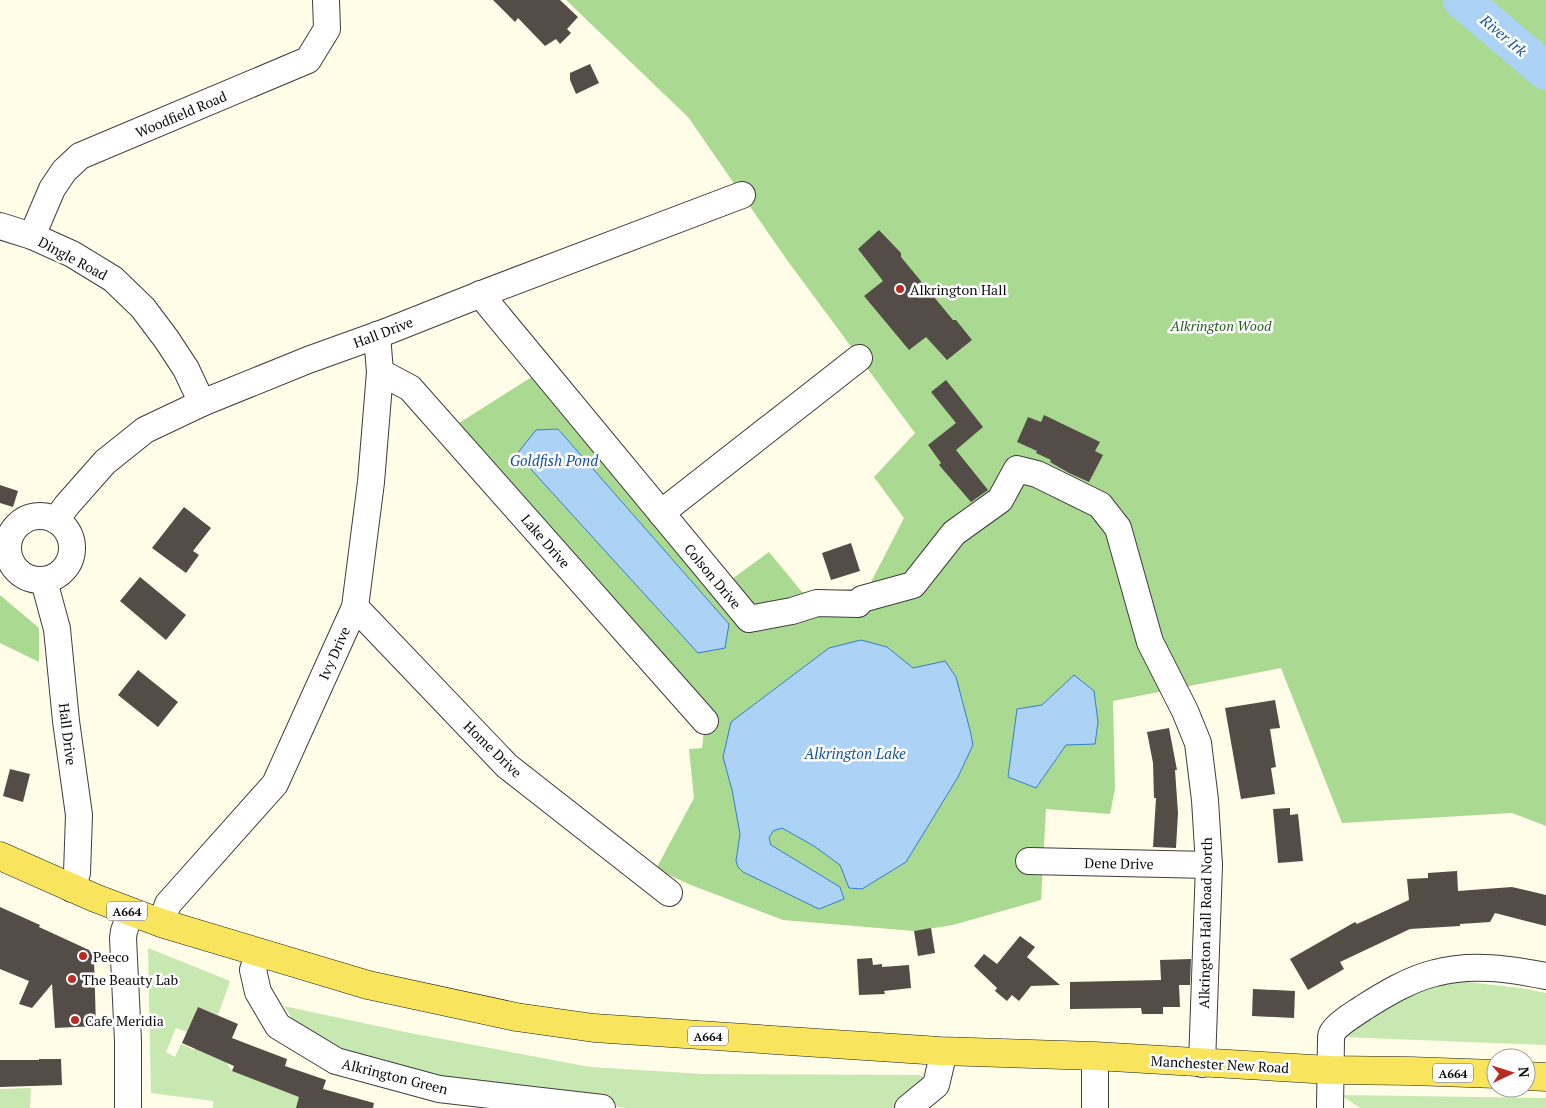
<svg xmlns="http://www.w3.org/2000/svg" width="1546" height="1108" font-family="'PT Serif',serif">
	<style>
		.green { fill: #c8e8b2 }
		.forest { fill: #aad991 }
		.water { fill: #acd2f6; stroke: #337fcd }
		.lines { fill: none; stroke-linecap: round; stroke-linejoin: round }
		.river { stroke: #acd2f6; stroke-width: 38 }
		.building { fill: #534c47 }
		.minor-casing { stroke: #3d3d3d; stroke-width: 28 }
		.major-casing { stroke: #1b1b1b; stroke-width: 29 }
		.minor { stroke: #fff; stroke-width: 26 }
		.major { stroke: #f9e45d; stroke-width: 28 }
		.poi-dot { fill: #b92c23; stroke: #fff; stroke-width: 2 }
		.labels { text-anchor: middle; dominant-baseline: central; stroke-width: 5; stroke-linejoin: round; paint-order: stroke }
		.shield { fill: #fff; stroke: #545454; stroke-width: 1 }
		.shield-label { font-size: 12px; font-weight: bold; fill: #0a0a0a }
		.street-label { font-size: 14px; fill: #0a0a0a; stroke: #fff }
		.poi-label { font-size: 14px; fill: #0a0a0a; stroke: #fff; text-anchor: start }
		.park-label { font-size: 14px; font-style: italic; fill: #23601c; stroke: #fff }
		.water-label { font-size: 15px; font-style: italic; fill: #15529a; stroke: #fff }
	</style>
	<rect width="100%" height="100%" fill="#fffde7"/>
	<g class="green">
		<path d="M148,948l82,33 -12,34 -20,-8 -11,25 -11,-4 -10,24 9,5 6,-13 13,6 5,-11 27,23 6,9 68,25 2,12h-89v-7l-62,-8z"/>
		<path d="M1448,980l73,8 25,5v52l-205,-8 41,-33z"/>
		<path d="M284,1006l121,26 185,35 113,7 217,1 16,10 -28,23h-281l-215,-27 -104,-37z"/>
		<path d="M31,1088l-1,20h-30v-19z"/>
		<path d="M1341,1095l205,3v10h-186z"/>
	</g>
	<g class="forest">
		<path d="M566,0h980v826l-34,-13 -170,10 -61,-155 -168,33 2,88 -5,25 -64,-5 -5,91 -88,25 -39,6 -131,-11 -92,-35 -35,-16 38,-71 -5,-49 13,-1 3,-27 -257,-291 90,-57 187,211 44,-32 33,40 66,-4 36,-70 -30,-41 41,-44 -128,-173 -99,-143z"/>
		<path d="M0,595l39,33v34l-39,-19z"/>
	</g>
	<g class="water">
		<path d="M558,429l171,195 -4,24 -27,5 -181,-199 19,-24z"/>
		<path d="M861,640l26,7 26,21 32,-7 11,16 14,53 3,15 -15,32 -52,85 -44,27 -13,-1 -9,-23 -26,-19 -32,-18 -9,3 -4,7 2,7 69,42 4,12 -25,10 -76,-37 -5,-5 -2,-6 4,-27 -8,-44 -9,-33 8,-35 98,-74z"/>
		<path d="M1074,675l20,16 4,31 -3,22 -29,1 -30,43 -28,-11 9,-68 25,-4z"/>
	</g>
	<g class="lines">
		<path class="river" d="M1462,0l84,71"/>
	</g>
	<g class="building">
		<path d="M493,0h67l18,17 -11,12 4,4 -11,11 -4,-5 -11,7 -27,-28 -3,4z"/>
		<path d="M590,64l9,19 -23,11 -6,-14v-7z"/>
		<path d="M879,230l22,23v4l52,63h3l16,20 -25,20 -21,-23 -17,13 -45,-54 19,-15 -25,-32z"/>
		<path d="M946,380l37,47 -27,23 32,40 -17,12 -32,-37 2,-2 -13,-18 28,-22 -25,-31z"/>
		<path d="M1044,415l56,27 -5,9 8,4 -14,27 -20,-9 -19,-11 1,-2 -15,-7 1,-2 -20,-9 11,-25 13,5z"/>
		<path d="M0,485l18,6 -5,16 -13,-4z"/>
		<path d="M184,507l27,21 -18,23 6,4 -13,18 -34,-25z"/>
		<path d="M851,543l9,28 -29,9 -9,-27z"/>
		<path d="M140,577l46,38 -20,25 -46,-39z"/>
		<path d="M138,670l40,32 -20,25 -40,-32z"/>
		<path d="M1275,700l5,28 -10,1 6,38 -5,1 4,26 -34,5 -16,-91z"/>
		<path d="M1169,728l8,42h-2l3,43 -2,35 -23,-1 3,-49h-2l-1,-35 -6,-31z"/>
		<path d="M10,769l20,5 -7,28 -20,-6z"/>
		<path d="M1290,808v7l8,-1 5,47 -25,2 -5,-54z"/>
		<path d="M1457,871l1,20 54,-4 34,8v31l-51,-13 -5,9 -30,2v2l-50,3 -70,33 4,7 -36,21 -18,-31 65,-37 2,2 52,-24 -2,-21 21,-1v-5z"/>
		<path d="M0,907l40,18 -1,2 50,23 5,8 2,68 -41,2 -3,-44 -20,24 -13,-4 10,-23 -29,-12z"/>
		<path d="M931,928l4,25 -17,3 -4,-25z"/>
		<path d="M1020,936l15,11 -8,10 33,28 -29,1 -12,15 -7,-6 -5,6 -12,-10 2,-3 -23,-22 10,-12 13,10z"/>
		<path d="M872,958l1,7 9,-1v3l27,-2 2,23 -27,3 1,3 -26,1 -2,-36z"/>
		<path d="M1191,959l-1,26h-11l1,22h-17v7h-21l-1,-6 -71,1v-27l91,-2 -1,-20z"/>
		<path d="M1253,989l42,2 -1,27 -42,-2z"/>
		<path d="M198,1007l40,17 -6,14 55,21 -2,7 41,14 -3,9 51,14 -1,5h-77l3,-11 -67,-26 2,-5 -52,-23z"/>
		<path d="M39,1059h22l1,26 -62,2v-27h39z"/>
	</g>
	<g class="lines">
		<g class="minor-casing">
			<g id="minor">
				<path d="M0,226l32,10 40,18 41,25 30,29 24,32 19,29 16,34"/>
				<path d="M32,236l20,-47 12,-18 16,-15 228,-96 19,-31 -1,-29"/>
				<path d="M480,294l269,325 43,-8 25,-8 41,1 4,-5 51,-14 41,-52 46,-33 17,-31 20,5 63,31 18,23 32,114 35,69 13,32 7,57 4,65 -7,199"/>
				<path d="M380,372l30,16 295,333"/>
				<path d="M661,513l198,-155"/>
				<circle cx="40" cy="548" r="32"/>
				<path d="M56,520l11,-15 38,-43 40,-32 57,-27 106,-43 75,-27 106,-42 253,-96"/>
				<path d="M44,581l13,48 9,92 13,94 -2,58 -5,16"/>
				<path d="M355,607l152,159 162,127"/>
				<path d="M1029,861l180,4"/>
				<path d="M161,923l7,-19 107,-120 80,-177 16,-125 9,-110 -3,-37"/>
				<path d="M259,952l-6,18 5,22 20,34 58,35 103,28 163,19"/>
				<path d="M1095,1056v52"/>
				<path d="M128,1108v-67l-5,-103 1,-7 7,-19"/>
				<path d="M908,1108l28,-23 8,-34"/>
				<path d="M1330,1108l1,-69c0,-3 0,-5 2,-7 4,-8 23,-19 30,-24 22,-14 47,-29 72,-35 37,-10 75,-4 111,3"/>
			</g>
		</g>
		<g class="major-casing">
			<g id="major">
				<path d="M0,856l95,42 66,25 207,62 148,32 78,11 346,23 155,5 235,14 80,1 86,3"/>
				<path d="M1526,1076l20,1"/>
			</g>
		</g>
		<use href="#minor" class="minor"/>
		<use href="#major" class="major"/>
	</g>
	<g class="poi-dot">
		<circle cx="900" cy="289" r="5"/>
		<circle cx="83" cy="956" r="5"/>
		<circle cx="72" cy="979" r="5"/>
		<circle cx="75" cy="1020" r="5"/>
	</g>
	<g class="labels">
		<g class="shield">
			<rect x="107" y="901.5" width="40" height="19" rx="4"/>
			<rect x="688" y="1026.5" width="40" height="19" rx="4"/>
			<rect x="1433" y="1063.5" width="40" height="19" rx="4"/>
		</g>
		<g class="shield-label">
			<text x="127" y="911">A664</text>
			<text x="708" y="1036">A664</text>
			<text x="1453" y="1073">A664</text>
		</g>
		<g class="street-label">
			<text transform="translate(181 114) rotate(-23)">Woodfield Road</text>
			<text transform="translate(73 258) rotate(28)">Dingle Road</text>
			<text transform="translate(383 332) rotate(-21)">Hall Drive</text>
			<text transform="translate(546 541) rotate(49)">Lake Drive</text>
			<text transform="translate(713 576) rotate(50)">Colson Drive</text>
			<text transform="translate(334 653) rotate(-66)">Ivy Drive</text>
			<text transform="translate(68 734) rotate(83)">Hall Drive</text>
			<text transform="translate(493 749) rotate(44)">Home Drive</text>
			<text transform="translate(1119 863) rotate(1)">Dene Drive</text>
			<text transform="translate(1205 923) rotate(-89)">Alkrington Hall Road North</text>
			<text transform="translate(1220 1064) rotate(3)">Manchester New Road</text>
			<text transform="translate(395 1076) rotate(14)">Alkrington Green</text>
		</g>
		<g class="poi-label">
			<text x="910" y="289">Alkrington Hall</text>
			<text x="93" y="956">Peeco</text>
			<text x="82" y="979">The Beauty Lab</text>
			<text x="85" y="1020">Cafe Meridia</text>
		</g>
		<g class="park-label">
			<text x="1221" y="325">Alkrington Wood</text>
		</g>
		<g class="water-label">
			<text transform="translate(1504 35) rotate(40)">River Irk</text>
			<text x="554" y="460">Goldfish Pond</text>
			<text x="855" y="753">Alkrington Lake</text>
		</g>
	</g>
	<g transform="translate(1511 1073) rotate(86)"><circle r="24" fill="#ffffff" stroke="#9d9d9d"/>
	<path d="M0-4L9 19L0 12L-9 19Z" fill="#b92c23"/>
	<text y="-8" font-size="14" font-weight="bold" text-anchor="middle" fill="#0a0a0a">N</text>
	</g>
</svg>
